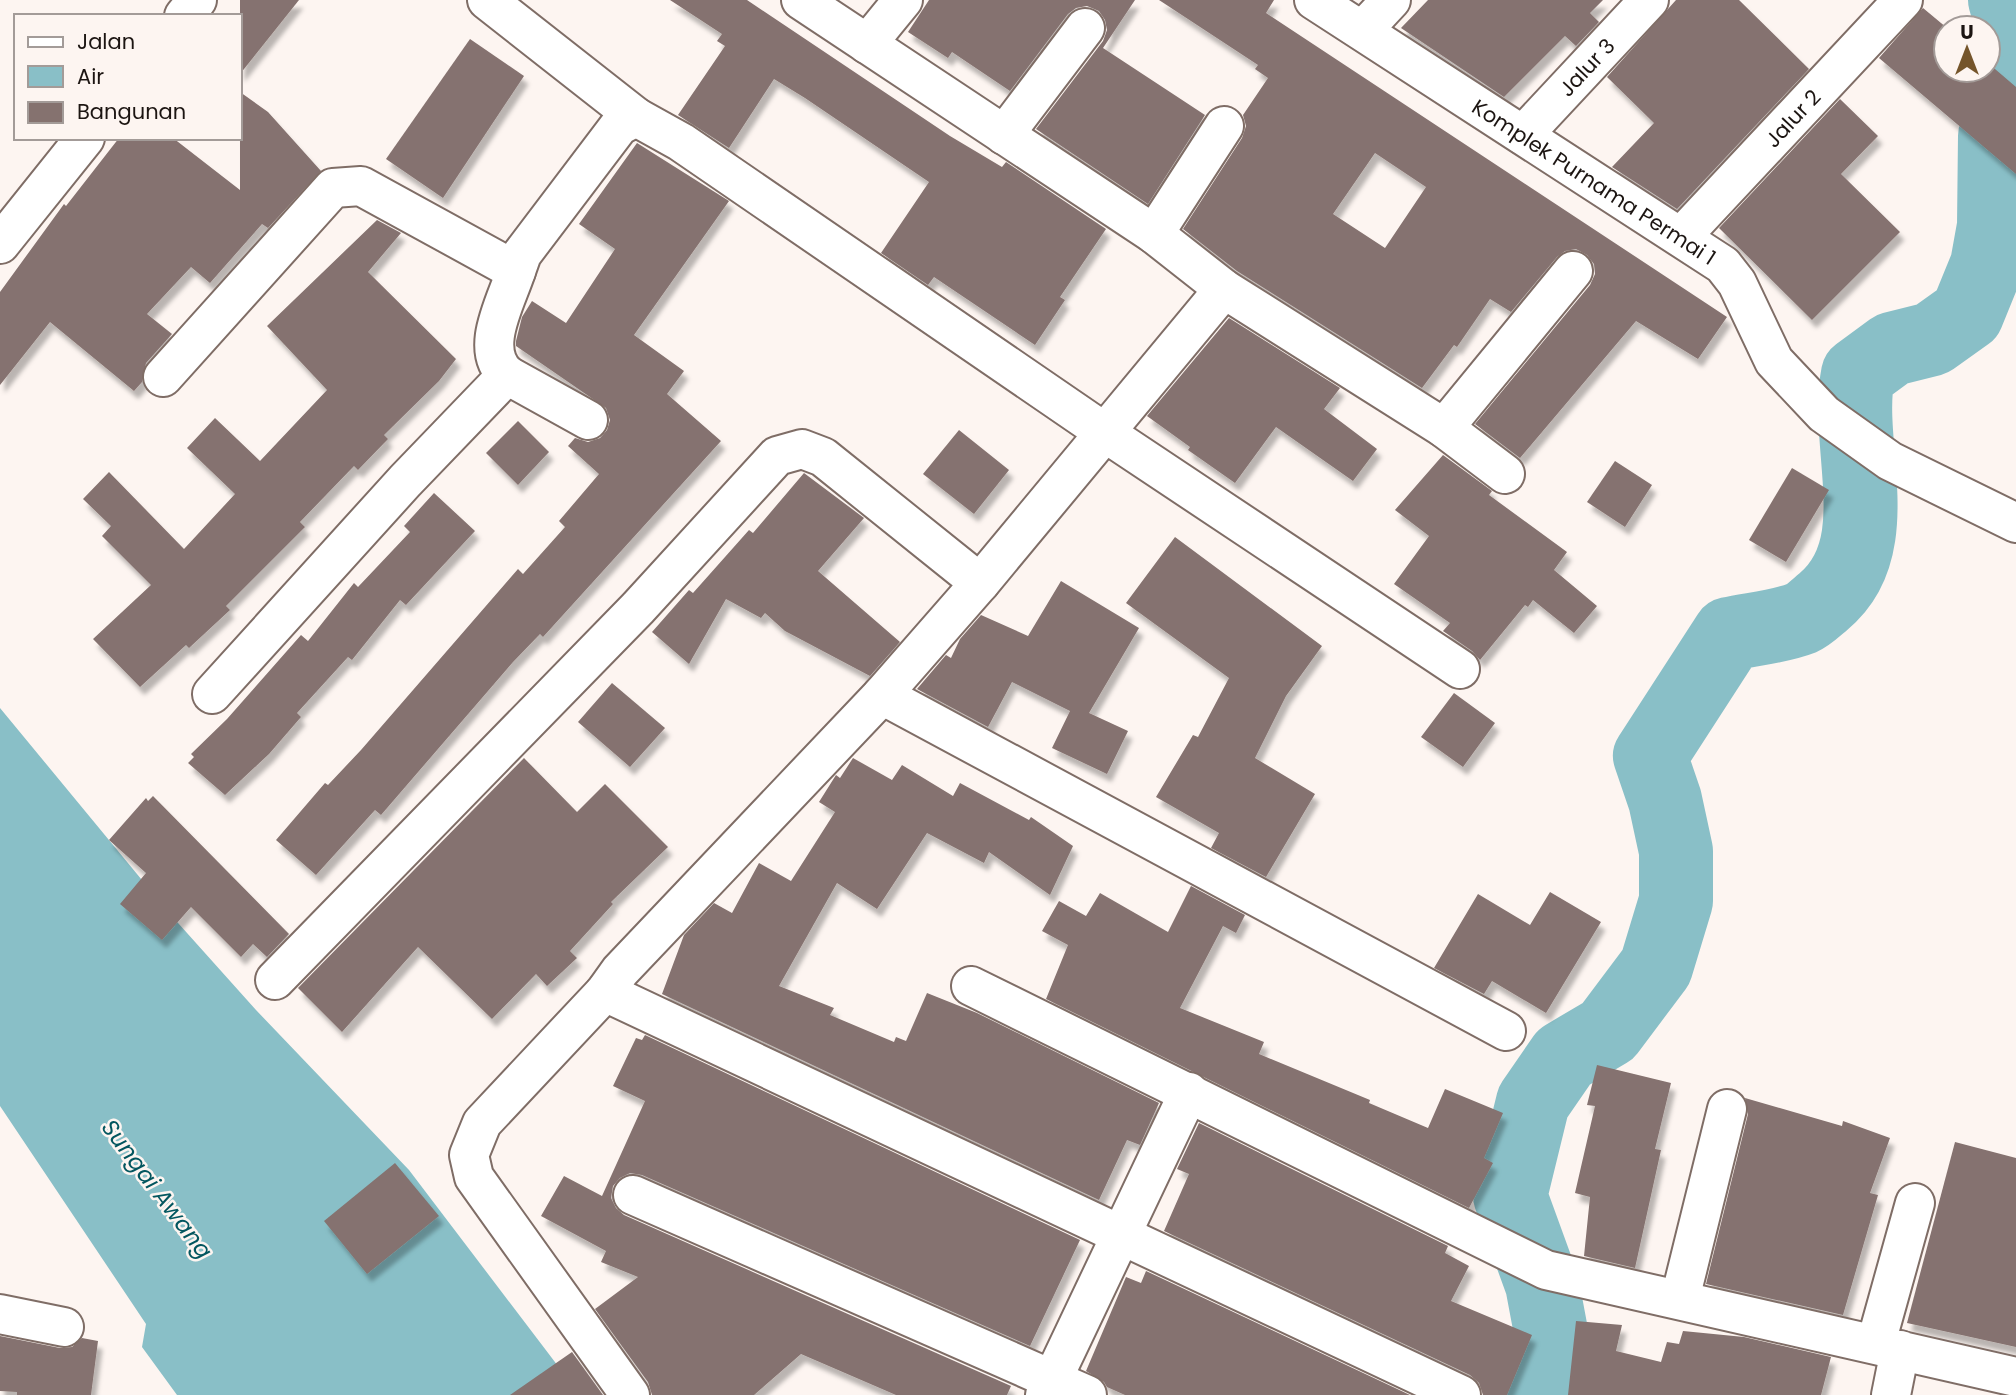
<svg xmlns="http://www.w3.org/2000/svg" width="2016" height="1395" font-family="Poppins,sans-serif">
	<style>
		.water { fill: #89bfc7 }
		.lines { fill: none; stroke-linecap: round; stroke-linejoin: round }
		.river { stroke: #89bfc7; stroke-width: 74 }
		.building { fill: #85726f; fill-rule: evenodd; filter: url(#shadow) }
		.minor-casing { stroke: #7f6d66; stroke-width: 42 }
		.minor { stroke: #fff; stroke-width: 38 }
		.labels { text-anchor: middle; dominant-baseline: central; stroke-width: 5; stroke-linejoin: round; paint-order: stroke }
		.street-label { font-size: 21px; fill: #1c1512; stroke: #fdf5f1 }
		.water-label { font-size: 23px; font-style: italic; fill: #03565f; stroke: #fdf5f1 }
	</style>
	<defs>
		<filter id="shadow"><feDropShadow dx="4.5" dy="8" stdDeviation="2" flood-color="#0004"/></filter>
	</defs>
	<rect width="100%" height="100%" fill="#fdf5f1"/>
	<path class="water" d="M0,708l170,206 86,96 153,160 171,225h-403l-35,-48 4,-23 -146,-218z"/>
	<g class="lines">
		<g class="river">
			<path d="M2005,0l11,38"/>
			<path d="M1529,1395l18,-43 4,-20 -9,-48 -32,-88 23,-94 31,-45 44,-26 48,-64 20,-66v-50l-11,-51 -15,-44 79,-122c23,-5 50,-7 73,-16 7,-3 15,-11 21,-16 67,-55 21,-156 35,-228l34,-25 40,-10 35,-25 20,-49 7,-39 1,-90 21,-45"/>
		</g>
	</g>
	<g class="building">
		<path d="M240,0h59l-59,74z"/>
		<path d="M670,0h77l203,136 52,31 4,-5 100,67 -46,68 5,3 -30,45 -101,-68 -6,8 -47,-32 48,-71 -124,-84 -31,-19 -45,69 -51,-33 47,-69 -8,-5 5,-7z"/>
		<path d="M929,0h206l-32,48 102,67 -57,89 -112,-75 67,-88 4,-11 -2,-10 -6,-9 -12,-5 -11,2 -8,6 -58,77 -58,-39 -4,6 -40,-26z"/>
		<path d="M1159,0h115l-8,13 461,304 -29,42 -62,-38 -116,137 -45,-34 115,-139 5,-11 -1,-10 -7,-9 -11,-6 -11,2 -8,6 -46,55 -21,-13 -33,48 -3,-2 -32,43 -185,-117 -54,-42 59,-91 4,-12 -3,-11 25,-37 -13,-9 3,-4zM1375,153l51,34 -41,61 -52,-34z"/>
		<path d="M1428,0h175l-13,13 9,9 -23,24 -11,-10 -61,61 -103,-69z"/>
		<path d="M1676,0h63l70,69 -132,140 -65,-42 42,-44 -47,-46z"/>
		<path d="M1923,8l24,20 -1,42h42v-7l28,24v87l-137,-116z"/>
		<path d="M470,39l54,37 -81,122 -57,-39z"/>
		<path d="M240,92l28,20 53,59 -53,57 -6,-4 -52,59 -19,-16 -44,47 25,20 -26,29 -4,19 -8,9 -84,-69 -50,63v-93l64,-88 2,2 53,-68h54l67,52z"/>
		<path d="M1840,99l38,37 -37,38 59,58 -88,88 -93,-92z"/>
		<path d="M637,143l92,58 -95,134 50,36 -17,23 54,47 -178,196 -3,-3 -27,28 -132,153 -6,-5 -59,65 -40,-35 49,-57 3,2 33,-35 157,-181 5,5 42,-47 -6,-6 40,-47 -31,-28 7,-8 13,4 12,-4 7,-8 3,-10 -4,-12 -90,-62v-5l6,-24 10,-16 34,22 49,-74 -36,-25z"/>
		<path d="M377,220l24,13 -33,39 88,87 -17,22 -55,54 4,4 -30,31 -4,-4 -54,56 5,5 -79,79 4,4 -41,38 -3,-3 -46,42 -47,-48 58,-54 -49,-49 9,-10 -28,-27 26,-27 75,77 51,-55 -48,-46 28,-30 45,43 67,-71 -60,-64z"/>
		<path d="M1229,318l111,70 -16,21 53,40 -24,32 -77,-54 -41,56 -47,-33 2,-3 -43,-31z"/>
		<path d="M518,421l31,31 -31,33 -32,-32z"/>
		<path d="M959,430l50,40 -35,44 -51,-40z"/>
		<path d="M1443,455l49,36 -3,4 78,57 -13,18 43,36 -23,27 -41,-33 -5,7 -3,-2 -45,55 -8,-9 -29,-20 7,-8 -56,-39 35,-48 -34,-26z"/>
		<path d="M1615,461l37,24 -27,42 -38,-25z"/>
		<path d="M1792,468l37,22 -43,72 -37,-22z"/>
		<path d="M804,473l60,45 -46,53 82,71 -30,34 -85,-45 -20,-18 -4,5 -35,-19 -37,65 -37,-32 37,-42 4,3 56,-63 4,3z"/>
		<path d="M434,493l41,38 -69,74 -6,-5 -48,60 -4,-3 -51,56 4,4 -32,37 -44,41 -37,-32 6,-6 -3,-3 36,-35 74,-84 7,6 46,-58 4,4 52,-55 -6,-6z"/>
		<path d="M1175,537l147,109 -36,50 -31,62 60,36 -49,83 -55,-29 8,-15 -63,-36 37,-62 5,2 31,-59 -103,-75z"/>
		<path d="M1061,581l78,47 -50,85 39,18 -21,43 -55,-26 18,-37 -58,-29 -24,45 -71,-38 29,-34 5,3 9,-19 21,-24 47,21z"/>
		<path d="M612,683l53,45 -35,39 -52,-45z"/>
		<path d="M1454,693l41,30 -32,44 -42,-30z"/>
		<path d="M524,758l53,54 28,-28 63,63 -57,55 2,2 -43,47 7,7 -30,28 -11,-12 -44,45 -74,-72 -76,85 -44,-44z"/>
		<path d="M853,758l39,22 10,-15 51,31 7,-13 69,37 2,-3 42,29 -23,49 -61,-43 -5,11 -57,-30 -50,76 -40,-26 -58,103 55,22 -4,7 64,27 2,-5 10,4 21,-48 50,20 182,90 -19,42 -13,-5 -28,60 -437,-206 22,-59 30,-32 18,10 27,-50 32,18 44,-69 -16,-10 17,-27 4,3z"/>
		<path d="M153,796l136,138 -22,23 -14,-13 -12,13 -50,-50 -29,33 -42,-36 26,-31 -37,-33 37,-42 2,3z"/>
		<path d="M1191,886l54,29 -9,18 -13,-7 -43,82 84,34 -5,12 111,46 -1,3 59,25 17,-39 58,24 -19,45 9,5 -24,45 -423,-209 22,-54 -26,-14 17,-30 27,15 14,-23 68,39z"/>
		<path d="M1550,892l51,30 -55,91 -54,-32 -8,13 -50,-26 44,-74 52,31z"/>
		<path d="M645,1035l435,205 -50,106 -388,-171 -12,-2 -10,5 -7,8 -2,12 5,10 8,7 387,171 -4,9h-111l-95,-41 -47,41h-102l-4,-13 -53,-73 43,-32 -37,-15 5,-11 -65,-35 23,-40 38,20 43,-95 -32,-15 23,-48 6,2z"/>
		<path d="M1597,1065l74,18 -16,66 6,1 -26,118 -51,-12 6,-59 -15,-4 20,-87 -8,-1z"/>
		<path d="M1745,1098l97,28 1,-5 47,17 -20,55 8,2 -35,120 -137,-31 42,-170z"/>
		<path d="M1199,1123l249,123 -3,7 24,13 -18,35 81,34 -25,60h-24l-4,-12 -9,-8 -306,-144 25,-57 -12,-5z"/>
		<path d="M1955,1142l61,16v189l-109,-24z"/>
		<path d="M395,1163l44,53 -72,58 -43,-53z"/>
		<path d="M1146,1271l264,124h-285l-18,-8 -3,-5 -18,-11 40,-94 15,6z"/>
		<path d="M1576,1321l46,4 -6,26 45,11 6,-20 12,2 4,-13 61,6 87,20 -10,38h-253z"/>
		<path d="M0,1336l60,12 12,-1 10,-9 16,3 -7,54h-74v-3l-17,-1z"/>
		<path d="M572,1352l31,43h-93z"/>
	</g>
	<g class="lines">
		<g class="minor-casing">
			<g id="minor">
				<path d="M487,0l149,117"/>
				<path d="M801,0l353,234 70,55 220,139 61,46"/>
				<path id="s1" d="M1314,0l409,265 14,18 37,78 50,53 66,47 126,62"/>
				<path d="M184,16l13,-16"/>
				<path d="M1363,30l28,-30"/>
				<path d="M867,44l36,-44"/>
				<path d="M1004,135l81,-107"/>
				<path id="s2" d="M1523,135l126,-135"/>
				<path d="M1154,234l70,-108"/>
				<path id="s3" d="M1681,237l222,-237"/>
				<path d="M0,244l85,-106"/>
				<path d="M507,375l81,45"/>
				<path d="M163,377l170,-189 28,-2 155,85 6,-17 97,-128 17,-9 45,25 426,292 353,235"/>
				<path d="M1444,428l129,-157"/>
				<path d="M212,694l193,-213 102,-106c-29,-25 -1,-73 9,-104"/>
				<path d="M882,695l624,336"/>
				<path d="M275,980l363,-372 139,-152 25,-7 21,8 157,126 244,-294"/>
				<path d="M971,986l575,284 470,107"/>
				<path d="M605,992l856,403"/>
				<path d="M633,1195l454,200"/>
				<path d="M1680,1299l47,-190"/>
				<path d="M0,1314l64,13"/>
				<path d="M1876,1343l39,-140"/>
				<path d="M630,1395l-156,-218 -5,-22 13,-32 123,-131 15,-21 262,-276 98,-112"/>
				<path d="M1045,1395l144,-303"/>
				<path d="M1891,1395l9,-45"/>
			</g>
		</g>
		<use href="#minor" class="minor"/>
	</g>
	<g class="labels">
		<g class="street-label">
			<text stroke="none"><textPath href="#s2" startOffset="93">Jalur 3</textPath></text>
			<text stroke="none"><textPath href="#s3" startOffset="163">Jalur 2</textPath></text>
			<text stroke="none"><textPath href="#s1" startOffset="334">Komplek Purnama Permai 1</textPath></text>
		</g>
		<g class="water-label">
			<text transform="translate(157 1189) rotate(53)">Sungai Awang</text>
		</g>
	</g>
	<rect x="14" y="14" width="228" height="126" fill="#fdf5f1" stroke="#a39b98" stroke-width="2"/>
	<rect x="28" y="37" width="35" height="10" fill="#ffffff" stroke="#a39b98" stroke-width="2"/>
	<text x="77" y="49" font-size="21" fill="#1c1512">Jalan</text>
	<rect x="28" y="66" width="35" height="21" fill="#89bfc7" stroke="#a39b98" stroke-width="2"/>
	<text x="77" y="84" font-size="21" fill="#1c1512">Air</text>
	<rect x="28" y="102" width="35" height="21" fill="#85726f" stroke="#a39b98" stroke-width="2"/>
	<text x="77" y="119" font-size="21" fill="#1c1512">Bangunan</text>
	<g transform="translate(1967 49)"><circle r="33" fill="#fdf5f1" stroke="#a39b98" stroke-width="2"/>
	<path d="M0-5L12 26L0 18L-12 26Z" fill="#75552b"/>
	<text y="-10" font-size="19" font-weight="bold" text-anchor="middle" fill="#1c1512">U</text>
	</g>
</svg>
